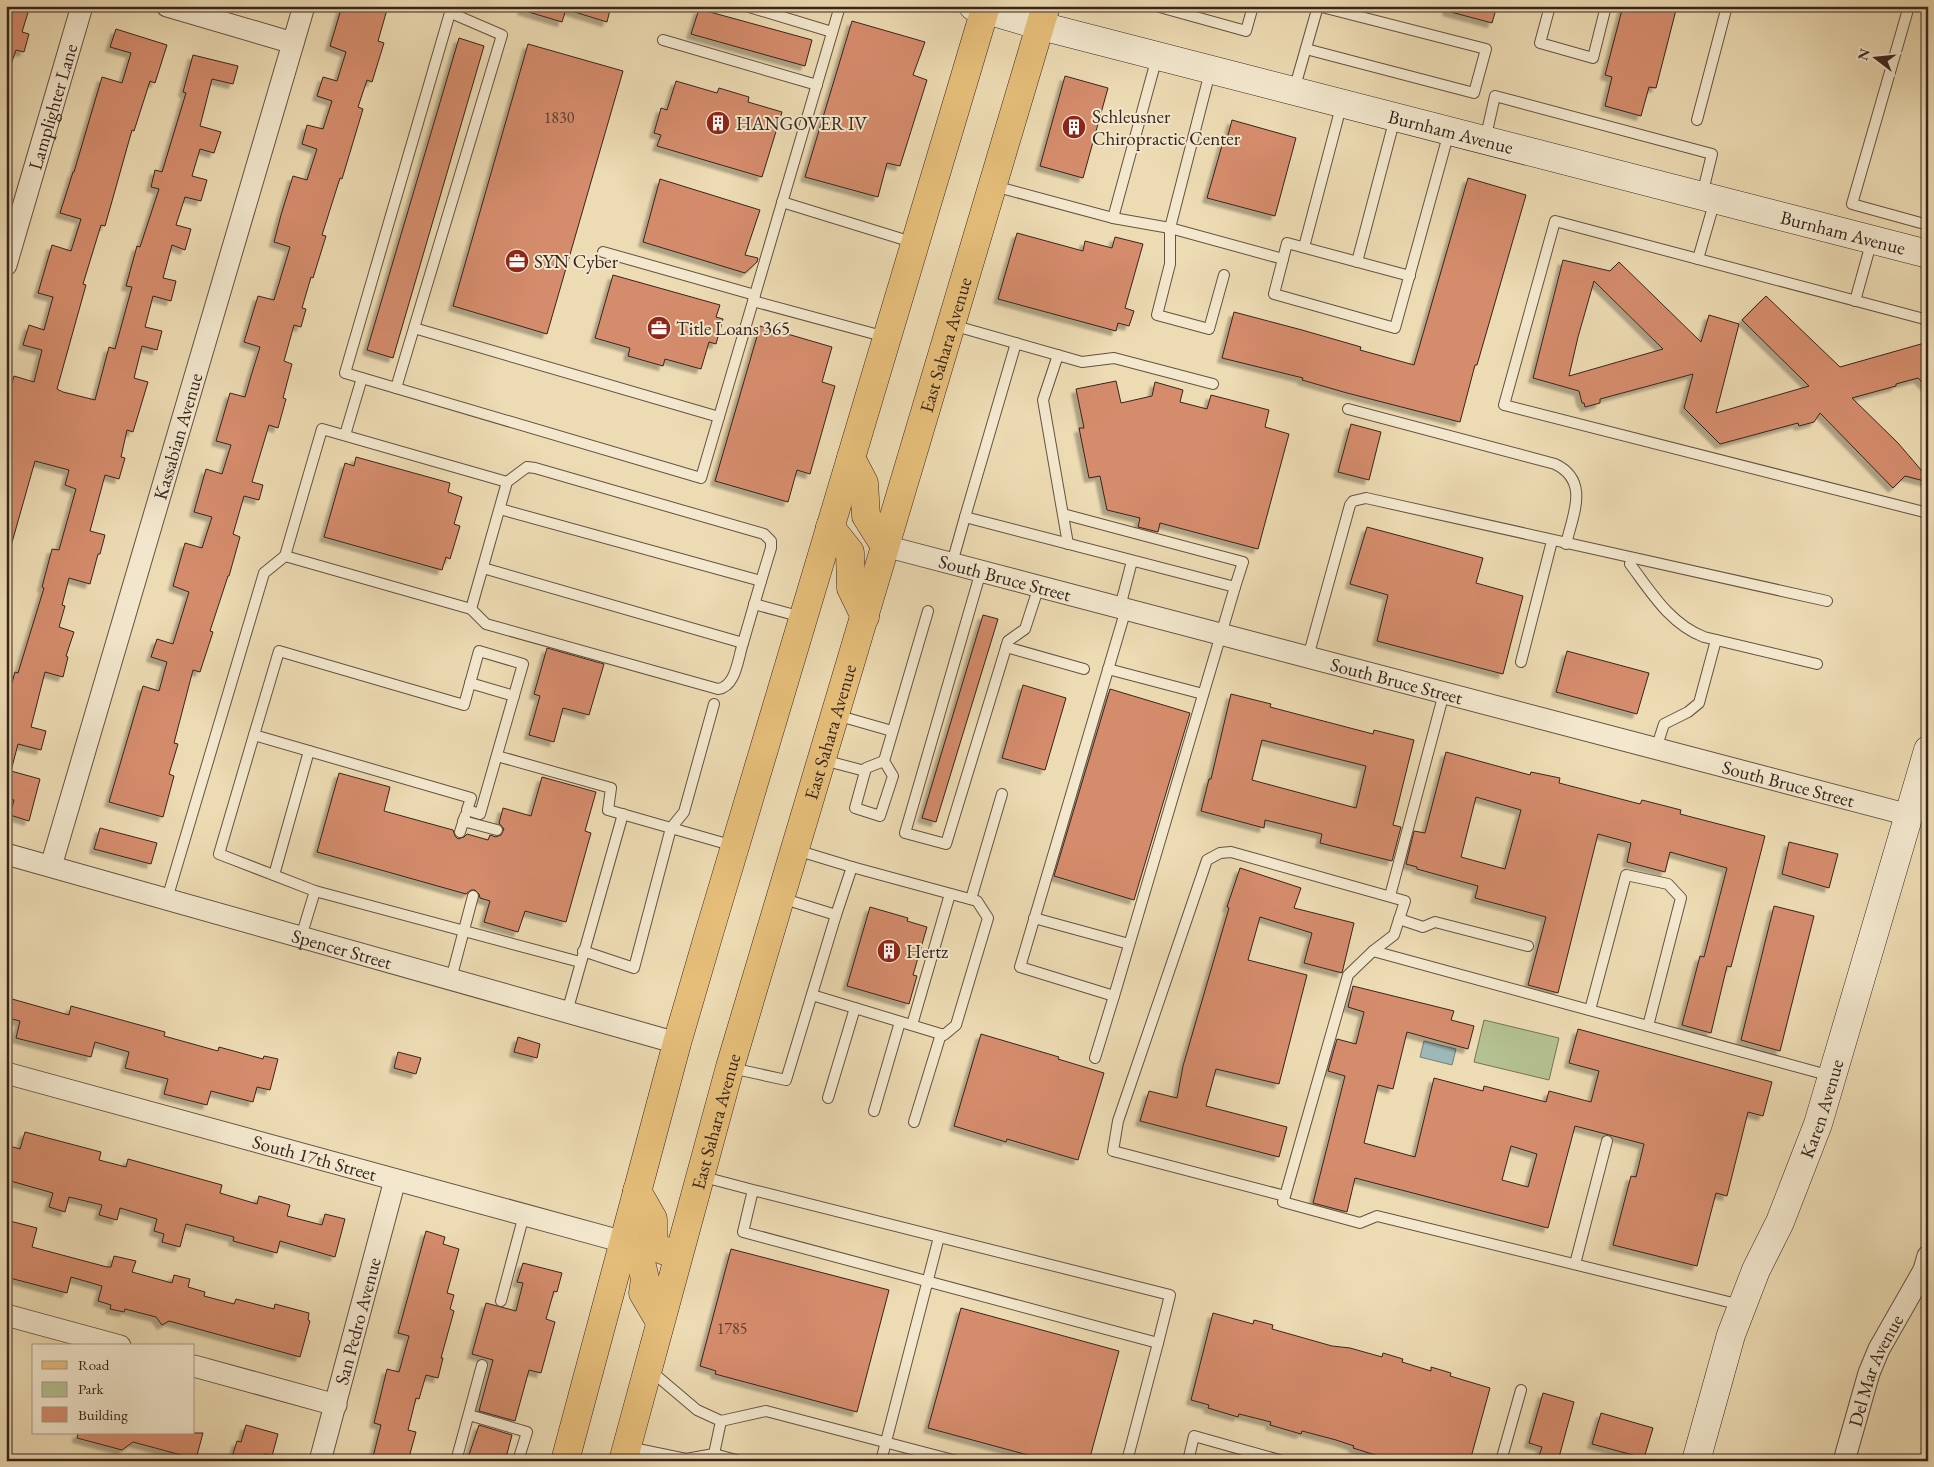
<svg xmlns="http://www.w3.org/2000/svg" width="1934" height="1467" font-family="'EB Garamond',serif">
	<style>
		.green { fill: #b4c190; stroke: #767256 }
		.water { fill: #9db9b7; stroke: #747d79 }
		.building { fill: #d58c6c; stroke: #37241d; fill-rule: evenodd; filter: url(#shadow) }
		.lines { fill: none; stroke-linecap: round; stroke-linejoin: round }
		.lane-casing { stroke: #645242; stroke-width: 12 }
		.street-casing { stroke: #645242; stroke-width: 23 }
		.secondary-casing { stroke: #37241d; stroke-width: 29 }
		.primary-casing { stroke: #37241d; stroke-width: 29 }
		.lane { stroke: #f3e8ce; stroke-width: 10 }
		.street { stroke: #f3e8ce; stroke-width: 21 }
		.secondary { stroke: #f3e8ce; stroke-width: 28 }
		.primary { stroke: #e6be7a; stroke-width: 28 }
		.labels { text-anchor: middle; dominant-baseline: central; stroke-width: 4; stroke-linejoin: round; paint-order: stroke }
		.number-label { font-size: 16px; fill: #5e3e31 }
		.street-label { font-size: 19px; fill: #37241d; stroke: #f3e8ce }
		.poi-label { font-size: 19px; fill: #37241d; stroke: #f3e8ce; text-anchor: start }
	</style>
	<defs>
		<filter id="shadow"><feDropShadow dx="-4.5" dy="4.5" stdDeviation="1" flood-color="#0004"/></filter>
	</defs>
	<rect width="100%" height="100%" fill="#eddbb3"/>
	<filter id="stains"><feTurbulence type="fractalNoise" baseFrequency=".004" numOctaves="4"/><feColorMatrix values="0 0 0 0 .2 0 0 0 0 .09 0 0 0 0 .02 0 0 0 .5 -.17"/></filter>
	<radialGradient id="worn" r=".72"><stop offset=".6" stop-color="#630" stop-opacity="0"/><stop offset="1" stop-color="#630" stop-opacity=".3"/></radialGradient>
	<path class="green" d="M1484,1020l75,18 -10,42 -75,-18z"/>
	<path class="water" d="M1424,1041l32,8 -4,16 -32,-8z"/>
	<g class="building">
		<path d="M6,6h24l-8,26 7,2 -5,18 -8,-2 -7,20h-3z"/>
		<path d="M342,6h46l-10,35 6,2 -12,39 -5,-2 -9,27 5,2 -21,70 -2,-1 -18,57 4,1 -13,42 -2,-1 -9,31 4,1 -5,18 -7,-2 -10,36 8,3 -9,34 3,1 -8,29 -9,-3 -17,57 11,3 -4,15 -15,-4 -11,38 7,3 -11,39h-1l-18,55 3,1 -13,40 -7,-2 -19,73 4,1 -9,30 5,2 -11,41 -54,-15 34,-116 16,5 8,-29 -16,-5 6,-18 16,5 16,-52 -16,-6 12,-43 17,5 10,-31 -18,-5 12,-43 16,5 9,-29 -15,-4 14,-48 15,4 6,-21 9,-29 -16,-5 14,-46 16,4 16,-53 -16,-5 7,-27 12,-39 14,4 10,-31 -15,-5 5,-19 16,4 9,-28 -15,-5 6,-19 14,4 9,-29 -16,-6z"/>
		<path d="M523,6h44l-5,16 -40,-12z"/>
		<path d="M568,6h43l-4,16 -39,-12z"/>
		<path d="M1448,6h49l-5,17 -45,-12z"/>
		<path d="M1623,6h54l-21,82 -7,-1 -8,29 -36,-10 7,-29 -7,-2z"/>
		<path d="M699,9l113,31 -7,26 -114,-32z"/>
		<path d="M852,21l73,21 -12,33 14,5 -27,86 -13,-3 -9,34 -73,-20z"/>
		<path d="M116,29l51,16 -12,38 -5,-2 -16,50 -2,-1 -27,96 -4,-1 -18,59 3,1 -29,104 6,3 32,8 14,-53 6,2 17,-62 -6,-1 11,-40 3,1 19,-58 -8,-2 4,-17 7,2 24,-79 -3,-1 10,-37 45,11 -5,18 -21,-5 -12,47 21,6 -7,21 -14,-4 -8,27 15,4 -6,21 -16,-4 -9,28 15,4 -6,21 -13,-5 -9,33 13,3 -5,20 -18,-5 -8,31 17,4 -5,19 -15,-4 -8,32 14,4 -15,50 -6,-2 -6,27 4,1 -6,21 -14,-4 -15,56 15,4 -5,19h-2l-8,30 -21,-6 -7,27 3,1 -6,21 15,5 -8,24 2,1 -5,20 -18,-5 -14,55 15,4 -5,19 -23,-6 -7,27 29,8 -11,42 -19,-6 4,-15 -8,-3v-93l9,-32 3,1 26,-85 -2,-1 10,-38 7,1 17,-61 -11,-4 4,-15 -34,-9 -24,85 -5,-1v-143l8,-26 20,6 8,-32 -19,-5 6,-20 15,5 9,-33 -15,-4 14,-48 19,6 10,-32 -21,-6 13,-41h1l28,-95 20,6 9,-30 -21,-6z"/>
		<path d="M459,38l25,8 -91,312 -26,-8z"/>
		<path d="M528,44l95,27 -76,263 -94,-28z"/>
		<path d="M1065,76l43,12 -25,90 -43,-12z"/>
		<path d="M676,81l41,12 2,-5 30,9 -1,5 34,10 -20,65 -105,-31 4,-11 -7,-2 7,-25 6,2z"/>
		<path d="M1232,120l64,18 -21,78 -68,-18 16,-56 3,1z"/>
		<path d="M1468,178l58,17 -49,170h-2l-15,57 -113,-29 -45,-13 1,-2 -81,-20 12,-46 68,18 59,17 -1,3 54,15z"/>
		<path d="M660,179l100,31 -15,45 13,3 -1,4 -12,11 -102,-31z"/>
		<path d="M1017,233l66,18 2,-10 27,7 3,-11 28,7 -18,64 9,3 -5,15 -11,-3 -2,8 -118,-32z"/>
		<path d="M1563,260l47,11 9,-9 82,80 8,-27 30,9 -23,89 93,-27 -67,-66 24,-24 74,71 88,-25v46l-10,-10 -22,6v2l-44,12 46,45 30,35v4l-23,-6 -12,12 -73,-75 -6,9 -15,4 -1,-3 -78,21 -36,-36 9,-34 -93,25v4l-15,4 -1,-4h-2l-3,-12 -46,-13zM1594,281l69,68 -94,27 9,-39z"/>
		<path d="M613,275l107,30 -4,12 7,2 -7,25 -7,-2 -8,27 -36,-10 -2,7 -35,-10 2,-8 -35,-10z"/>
		<path d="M760,326l72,21 -10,35 13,4 -25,88 -13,-4 -9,32 -73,-21z"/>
		<path d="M1116,381l5,22 31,-7 3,-14 28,8 -3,12 27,7 4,-14 58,15 -4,17 24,7 -31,115 -98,-26 -2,9 -20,-5 2,-9 -33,-8 -7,-34 -11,2 -10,-50h5l-8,-39z"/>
		<path d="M1351,424l30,8 -12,48 -31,-8z"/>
		<path d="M356,457l94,26 -2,9 14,5 -8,27 6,2 -10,33 -4,-2 -4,13 -118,-33 21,-74 9,3z"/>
		<path d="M1367,527l116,31 -7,25 47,13 -20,78 -126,-33 11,-46 -38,-11z"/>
		<path d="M983,615l15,4 -62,203 -14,-4z"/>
		<path d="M547,648l57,16 -15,51 -26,-7 -9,34 -25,-7 11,-39 -6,-2z"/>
		<path d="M1567,651l82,22 -12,41 -81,-22z"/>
		<path d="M1023,685l43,13 -21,72 -43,-12z"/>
		<path d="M1110,689l80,24 -56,187 -80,-24z"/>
		<path d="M1231,694l40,10 -1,3 103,27 1,-4 40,10 -21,85 8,2 -9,34 -72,-18 2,-9 -57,-14 -1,8 -63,-17 8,-32h2zM1262,740l104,26 -10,42 -104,-28z"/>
		<path d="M1446,752l84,23 1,-3 29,6 -1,5 81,21 2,-4 39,10 -1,4 85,22 -34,131 -4,-1 -16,67 -29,-8 18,-69 4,1 23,-89 -57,-16 -5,20 -38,-10 4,-19 -33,-9 -40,159 -30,-8 18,-68 -71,-19 3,-12 -61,-17v-2l-11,-3 8,-33 11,2zM1476,797l45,13 -16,59 -44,-12z"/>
		<path d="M339,773l51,14 -6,24 69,19 2,6 3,3 6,-2 3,-3 21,6 2,-5 6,2 5,-2 3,-6 -5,-6 4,-15 28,8 11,-39 54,15 -11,39 6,2 -25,89 -41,-11 -7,21 -34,-10 6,-21 -10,-3 -1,-4 -4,-4h-4l-5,4 -149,-42z"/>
		<path d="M100,828l57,15 -6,21 -57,-15z"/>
		<path d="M1789,842l49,12 -9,34 -47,-14z"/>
		<path d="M1240,868l61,20 -7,20 60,15 -12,50 -38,-10 8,-30 -52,-16 -12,43 59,15 -28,109 -63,-15 -10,37 81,21 -8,30 -139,-36 9,-30 28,7 6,-32 46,-158 -2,-1z"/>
		<path d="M1774,906l40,10 -34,135 -39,-11z"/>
		<path d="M870,907l38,11 -1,3 20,6 -14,48 4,1 -8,28 -62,-18z"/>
		<path d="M1353,986l101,25 -3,9 23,6 -6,23 -61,-17 -14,57 -15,-4 -14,58 51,14 19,-79 49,13 1,-5 62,16 3,-11 42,11 8,-31 -30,-8 9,-34 194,53 -9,34 -15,-4 -21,84 -11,-3 -19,73 -84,-21 18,-69 5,1 8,-33 -69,-18 -27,102 -193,-50 -8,34 -34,-9 32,-127 -17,-5 9,-32 19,5 8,-32 -16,-5zM1511,1146l26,8 -9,33 -26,-7z"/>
		<path d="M12,999l57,16 2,-9 94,26 -1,4 54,15 1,-4 44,12 1,-3 14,3 -8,31 -13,-3 -4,15 -42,-11 -4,14 -43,-11 4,-15 -43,-11 4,-16 -34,-10 -4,15 -75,-19 4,-17 -12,-3z"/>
		<path d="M981,1034l78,23 -1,2 46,14 -26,87 -71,-21 -1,3 -52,-16z"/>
		<path d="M518,1037l22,7 -3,14 -23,-6z"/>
		<path d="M398,1052l23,6 -5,16 -22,-6z"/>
		<path d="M25,1132l76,20 -2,8 27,7 2,-8 94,26 -2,8 37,11 2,-8 31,9 -3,11 35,9 3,-11 20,5 -10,38 -55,-16 -3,12 -44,-12 1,-4 -48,-13 -6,23 -18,-5 2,-8 -10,-3 3,-12 -37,-11 -3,12 -18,-5 3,-10 -33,-8 -4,15 -16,-5 4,-14 -46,-13 4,-14 -5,-1v-20l14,4z"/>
		<path d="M6,1220l31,8 -5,19 75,20h4l3,-11 22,5 -4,11 40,11 2,-8 16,4 -2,8 17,5 -1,4 30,8 2,-5 38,10 1,-5 34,9 -1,7 2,1 -10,36 -131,-36 -7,4 -6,-8 -31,-8 -1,3 -14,-3 1,-4 -13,-4 4,-15 -31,-9 -4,16 -61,-16z"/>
		<path d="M426,1231l19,6 -2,7 16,5 -12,44 7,2 -4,14 4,2 -13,47h2l-5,20 -12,-3 -7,24 -3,-1 -8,32 8,2 -8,29h-36l9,-36 -7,-2 13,-54 12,3 10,-36 -11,-3z"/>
		<path d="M731,1249l158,41 -32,122 -142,-38 1,-3 -16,-5z"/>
		<path d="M523,1263l39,10 -5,19 -3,-1 -8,28 9,3 -14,51 -12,-3 -14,51 -36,-10 14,-51 -21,-6 14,-51 30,8 7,-28 -6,-1z"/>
		<path d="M961,1308l158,43 -30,110h-39l-122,-33z"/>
		<path d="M1213,1313l40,11 1,-4 8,2 11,3 -1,4 60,17 18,2 32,9 1,-4 20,6 -1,3 29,9v-4l20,6 -1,3 40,12 -20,73h-62l-22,-6 -1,3 -32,-10 1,-2 -18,-6 -34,-9 -1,3 -31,-9 1,-3 -32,-8 -1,3 -30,-9 1,-3 -18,-5z"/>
		<path d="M1543,1393l31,9 -16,59h-16l1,-4 -4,-1 3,-9 -13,-4z"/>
		<path d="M1601,1413l52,15 -9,30 -52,-14z"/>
		<path d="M246,1425l32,9 -6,22 -7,-2 -2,7h-19l-12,-4 5,-16 4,1z"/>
		<path d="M479,1425l33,10 -7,26h-38z"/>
		<path d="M78,1433h125l-7,26 -63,-17 -11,8 -45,-12z"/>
	</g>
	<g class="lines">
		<g class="lane-casing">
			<g id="lane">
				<path d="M746,6l86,26"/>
				<path d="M1156,6l90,25 7,-25"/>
				<path d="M1550,6l-10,37 53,15 13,-52"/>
				<path d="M1909,6l-57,198 76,21"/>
				<path d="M663,40l154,45"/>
				<path d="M1306,49l168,44 12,-44 -168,-43"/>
				<path d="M1210,72l-40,156v36l-13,51 52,14 15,-54"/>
				<path d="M1294,90l24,-84"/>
				<path d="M1697,120l30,-114"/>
				<path d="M1485,140l10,-44 217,58 -10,41"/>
				<path d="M994,186l119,32 57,10 113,31 -9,35 121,34 54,-196"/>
				<path d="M782,202l133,41"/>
				<path d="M1113,218l44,-161"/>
				<path d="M1304,247l38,-144"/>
				<path d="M603,252l152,43"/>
				<path d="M1283,259l4,-16 123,33"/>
				<path d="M1698,259l17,-59"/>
				<path d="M1357,262l38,-144"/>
				<path d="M753,301l133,36"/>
				<path d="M1855,301l17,-61"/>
				<path d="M1928,320l-373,-99 -51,184 424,108"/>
				<path d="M952,325l130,37 32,-4 99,26"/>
				<path d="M414,328l88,-293 -51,-22"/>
				<path d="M1058,355l-15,45 25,144"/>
				<path d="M362,378l-17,-5 107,-367"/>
				<path d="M396,388l18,-60 305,89"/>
				<path d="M1348,409l207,55c35,17 18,50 11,80"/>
				<path d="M345,435l17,-57 339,100 139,-472"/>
				<path d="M507,482l-185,-53 -37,127 186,53 15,15 232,65c18,-2 20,-31 25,-46"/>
				<path d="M965,517l51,-174"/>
				<path d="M1632,558l-2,6c21,28 40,60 74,73l113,27"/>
				<path d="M952,563l13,-46 270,70 8,-25 -180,-48"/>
				<path d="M483,568l260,75 18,-62 -261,-72"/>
				<path d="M981,571l-76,262 41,11 62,-203 17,-12 14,-43"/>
				<path d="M754,604l48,13"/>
				<path d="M1120,607l12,-46"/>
				<path d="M471,609l36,-127 20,-15 8,1 229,66 7,7v7l-10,33"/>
				<path d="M1126,609l-106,358 94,29 121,-409"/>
				<path d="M1006,647l78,22"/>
				<path d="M279,651l185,54 15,-54 44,13 -43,150 -13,-4 4,-12 -217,-63z"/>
				<path d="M1308,657l42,-152 3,-4 13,-3 461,103"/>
				<path d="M1521,662l31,-121"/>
				<path d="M1108,669l95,25"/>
				<path d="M470,683l44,13"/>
				<path d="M836,715l56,16"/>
				<path d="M254,735l-35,119 96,37 265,71"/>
				<path d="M1656,749l8,-25 24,-12 11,-9 17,-63"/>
				<path d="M497,756l114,32 -3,22 126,36"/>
				<path d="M823,760l42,11"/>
				<path d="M884,761l9,15 -13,40 -25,-8 11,-40 18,-7 44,-150"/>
				<path d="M463,821l34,9"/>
				<path d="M460,832l5,-16"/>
				<path d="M796,850l56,17 -16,48"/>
				<path d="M274,875l35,-124"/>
				<path d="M1390,896l54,-203"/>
				<path d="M167,899l97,-326 21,-17"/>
				<path d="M971,899l31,-105"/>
				<path d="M1034,918l95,26"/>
				<path d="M1399,919l24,8 12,-5 93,24"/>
				<path d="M301,937l14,-46"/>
				<path d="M583,951l51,17 37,-140 13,-16 30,-108"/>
				<path d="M1373,951l458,125"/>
				<path d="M451,979l22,-83"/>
				<path d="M812,995l132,40 12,-10 32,-107 -11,-17 -125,-34"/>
				<path d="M1590,1010l36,-135 42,9 13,14 -33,128"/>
				<path d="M567,1012l56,-198"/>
				<path d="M912,1025l38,-131"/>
				<path d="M1095,1058l19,-62"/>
				<path d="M731,1068l55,12 50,-165 -55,-17"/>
				<path d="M828,1098l27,-90"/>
				<path d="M874,1111l26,-89"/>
				<path d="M914,1122l27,-88"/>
				<path d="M700,1176l53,14 -10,42 415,111 12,-48 -417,-105"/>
				<path d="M1285,1196l-172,-45 5,-30 89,-261 13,-7 11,-1 174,49 -11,34 -21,16 -25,24 -63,221 -2,6 77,21 17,-7 364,89"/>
				<path d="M1575,1264l32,-123"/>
				<path d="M501,1301l23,-86"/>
				<path d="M651,1371l46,39 24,11 -7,33"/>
				<path d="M469,1415l58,17 -9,29"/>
				<path d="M721,1421l45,-10 191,50"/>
				<path d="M628,1447l58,12 28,-5 26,7"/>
				<path d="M456,1461l26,-96"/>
				<path d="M881,1461l58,-224"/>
				<path d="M1127,1461l31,-118"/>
				<path d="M1188,1461l6,-25 89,25"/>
				<path d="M1501,1461l20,-71"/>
			</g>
		</g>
		<g class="street-casing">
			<g id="street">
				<path d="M167,6l126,37"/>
				<path id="s1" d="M6,265l76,-259"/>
				<path id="s2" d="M885,546l1024,269"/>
				<path id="s3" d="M6,854l671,189"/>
				<path id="s4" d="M51,866l253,-860"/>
				<path id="s5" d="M6,1073l618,169"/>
				<path d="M6,1315l114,31"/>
				<path d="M194,1366l142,39"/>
				<path id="s6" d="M320,1461l75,-281"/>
				<path id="s7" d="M1844,1461l25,-88 10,-24 45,-79 4,-14"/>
			</g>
		</g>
		<g class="secondary-casing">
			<g id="secondary">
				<path id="s8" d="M973,6l68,20 887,228"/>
				<path id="s9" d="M1696,1461l35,-126 25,-65 24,-48 38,-98 110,-374"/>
			</g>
		</g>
		<g class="primary-casing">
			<g id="primary">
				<path d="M851,458l13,25 2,33 19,30"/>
				<path d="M830,527l20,25 1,36 14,29"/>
				<path d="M637,1191l16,28v17l2,8 5,5 18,7"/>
				<path d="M624,1242l13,14 5,10 3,13 -2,14 17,29"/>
				<path d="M565,1461l112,-418 33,-113 276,-924"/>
				<path id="s10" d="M623,1461l107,-394 316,-1061"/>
			</g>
		</g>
		<use href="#lane" class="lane"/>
		<use href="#street" class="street"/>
		<use href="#secondary" class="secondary"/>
		<use href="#primary" class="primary"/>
	</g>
	<defs>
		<g id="building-disc" transform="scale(1.25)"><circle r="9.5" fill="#8f2418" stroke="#f3e8ce"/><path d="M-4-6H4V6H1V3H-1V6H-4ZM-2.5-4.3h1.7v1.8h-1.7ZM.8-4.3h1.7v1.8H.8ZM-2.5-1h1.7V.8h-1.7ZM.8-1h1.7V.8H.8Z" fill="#fff"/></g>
		<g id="office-disc" transform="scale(1.25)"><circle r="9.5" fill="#8f2418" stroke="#f3e8ce"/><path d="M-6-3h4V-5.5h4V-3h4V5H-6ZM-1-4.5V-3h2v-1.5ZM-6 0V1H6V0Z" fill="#fff"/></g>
	</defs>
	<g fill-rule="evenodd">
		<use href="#building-disc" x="718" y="123"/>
		<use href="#building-disc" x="1074" y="127"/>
		<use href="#office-disc" x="517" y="261"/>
		<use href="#office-disc" x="659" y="328"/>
		<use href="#building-disc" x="889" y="951"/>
	</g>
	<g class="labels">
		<g class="number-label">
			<text x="559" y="117">1830</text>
			<text x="732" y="1328">1785</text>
		</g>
		<g class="street-label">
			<text stroke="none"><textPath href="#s1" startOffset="165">Lamplighter Lane</textPath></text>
			<text stroke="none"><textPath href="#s8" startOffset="494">Burnham Avenue</textPath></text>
			<text stroke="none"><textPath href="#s8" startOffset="899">Burnham Avenue</textPath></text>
			<text stroke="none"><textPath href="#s10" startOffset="1162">East Sahara Avenue</textPath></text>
			<text stroke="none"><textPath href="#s4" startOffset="448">Kassabian Avenue</textPath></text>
			<text stroke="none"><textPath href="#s2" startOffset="124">South Bruce Street</textPath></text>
			<text stroke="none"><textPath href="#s2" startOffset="529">South Bruce Street</textPath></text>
			<text stroke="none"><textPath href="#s10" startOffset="758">East Sahara Avenue</textPath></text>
			<text stroke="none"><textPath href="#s2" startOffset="934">South Bruce Street</textPath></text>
			<text stroke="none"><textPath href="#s3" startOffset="349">Spencer Street</textPath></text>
			<text stroke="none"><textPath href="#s9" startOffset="375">Karen Avenue</textPath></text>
			<text stroke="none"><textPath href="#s10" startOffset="352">East Sahara Avenue</textPath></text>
			<text stroke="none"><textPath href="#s5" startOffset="320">South 17th Street</textPath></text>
			<text stroke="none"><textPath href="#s6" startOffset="145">San Pedro Avenue</textPath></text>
			<text stroke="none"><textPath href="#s7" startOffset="96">Del Mar Avenue</textPath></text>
		</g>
		<g class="poi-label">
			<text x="1092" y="116">Schleusner<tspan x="1092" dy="22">Chiropractic Center</tspan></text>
			<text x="736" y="123">HANGOVER IV</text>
			<text x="534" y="261">SYN Cyber</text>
			<text x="676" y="328">Title Loans 365</text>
			<text x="906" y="951">Hertz</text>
		</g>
	</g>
	<rect width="1934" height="1467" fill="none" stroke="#eddbb3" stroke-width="25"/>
	<rect x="8" y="8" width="1919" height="1452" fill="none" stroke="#37241d" stroke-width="2.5"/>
	<rect x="12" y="12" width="1909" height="1442" fill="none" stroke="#37241d"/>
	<rect x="32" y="1344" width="162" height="90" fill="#f3e8ce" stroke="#a89a87"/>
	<rect x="42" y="1361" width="25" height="8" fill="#e6be7a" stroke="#a89a87"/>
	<text x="78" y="1370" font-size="15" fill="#37241d">Road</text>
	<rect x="42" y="1382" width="25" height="15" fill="#b4c190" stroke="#a89a87"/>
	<text x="78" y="1394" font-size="15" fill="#37241d">Park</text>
	<rect x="42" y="1407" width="25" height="15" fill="#d58c6c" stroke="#a89a87"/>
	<text x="78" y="1420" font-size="15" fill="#37241d">Building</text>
	<g transform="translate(1876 58) rotate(286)" stroke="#f3e8ce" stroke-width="4" paint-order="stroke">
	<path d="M0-4L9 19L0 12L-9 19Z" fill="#37241d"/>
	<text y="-8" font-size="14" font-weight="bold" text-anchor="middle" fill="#37241d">N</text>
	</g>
	<rect width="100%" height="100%" filter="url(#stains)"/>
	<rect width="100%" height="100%" fill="url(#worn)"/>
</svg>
